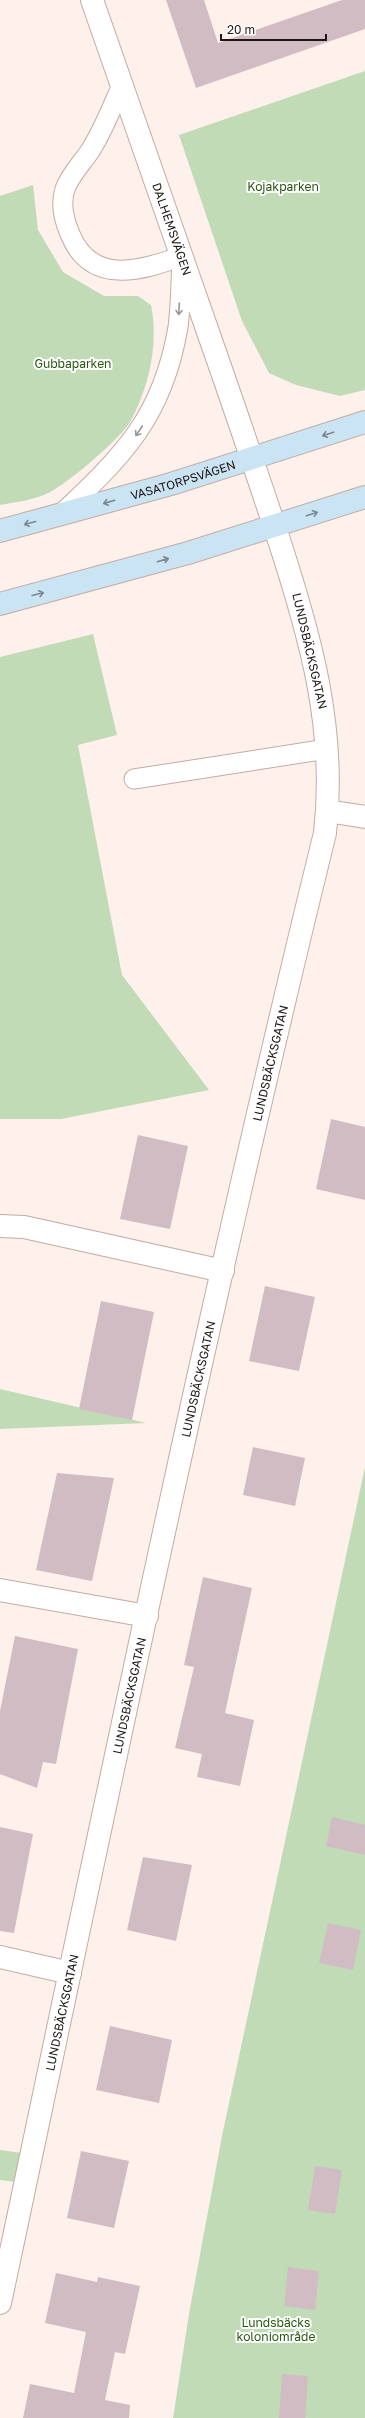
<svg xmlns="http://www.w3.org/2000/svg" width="365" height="2418" font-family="'Golos Text',sans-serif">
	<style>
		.green { fill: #c1dbb7 }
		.building { fill: #d1bcc4 }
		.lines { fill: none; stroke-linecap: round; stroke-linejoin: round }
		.service-casing { stroke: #c1aca4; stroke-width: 21 }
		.minor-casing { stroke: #c1aca4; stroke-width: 24 }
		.secondary-casing { stroke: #c1aca4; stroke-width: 24 }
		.service { stroke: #fff; stroke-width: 19 }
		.minor { stroke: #fff; stroke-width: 22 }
		.secondary { stroke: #cbe4f4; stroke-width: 22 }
		.oneway { stroke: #9a9795 }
		.oneway2 { stroke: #7d888f }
		.labels { text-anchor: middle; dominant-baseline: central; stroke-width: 4; stroke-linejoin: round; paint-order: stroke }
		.park-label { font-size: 12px; fill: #285711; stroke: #fff }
		.street-label { font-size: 12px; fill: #1e1714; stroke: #fff }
	</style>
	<rect width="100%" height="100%" fill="#fef0eb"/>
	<g class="green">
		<path d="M365,71v319l-25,6 -44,-11 -27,-12 -27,-52 -63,-186z"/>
		<path d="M33,185l5,45 25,42 41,24h34l13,9c8,39 -2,82 -21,117 -10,17 -62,61 -80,70 -14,8 -35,10 -50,13v-309z"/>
		<path d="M93,634l24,101 -39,10 44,230 87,115 -148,29h-61v-462z"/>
		<path d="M0,1389l146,34 -146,6z"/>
		<path d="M365,1467v951h-192l16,-104 33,-178z"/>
		<path d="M0,2150l22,3 -5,29 -17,-2z"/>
	</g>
	<g class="building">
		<path d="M166,0h38l14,43 124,-43h23v29l-169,59z"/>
		<path d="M331,1119l34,8v73l-49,-11z"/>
		<path d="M138,1135l50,11 -18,83 -50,-10z"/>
		<path d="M265,1286l50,11 -16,74 -50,-10z"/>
		<path d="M101,1301l53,11 -22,108 -53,-11z"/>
		<path d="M253,1447l52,11 -10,48 -52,-11z"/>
		<path d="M57,1473l57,5 -22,103 -56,-11z"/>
		<path d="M203,1577l49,11 -27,125 29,7 -14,66 -43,-9 5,-23 -27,-6 19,-81 -10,-2z"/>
		<path d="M15,1636l63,13 -22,115 -13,-2 -6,26 -37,-14v-63z"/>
		<path d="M332,1817l33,8v30l-39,-9z"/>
		<path d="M0,1827l33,7 -19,99 -14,-2z"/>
		<path d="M143,1857l49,8 -16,76 -49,-11z"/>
		<path d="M328,1923l33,7 -8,40 -34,-7z"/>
		<path d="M110,2026l62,14 -13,63 -63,-13z"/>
		<path d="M81,2151l48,10 -15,67 -47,-10z"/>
		<path d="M315,2166l27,4 -7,44 -27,-4z"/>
		<path d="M288,2267l31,4 -4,39 -31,-4z"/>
		<path d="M56,2273l41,9 1,-5 42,9 -15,68 -10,-2 -10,48 25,5 -1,13h-106l7,-34 44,9 12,-61 -41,-9z"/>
		<path d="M282,2374l26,2 -3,42h-26z"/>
	</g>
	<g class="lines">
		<g class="service-casing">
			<g id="service">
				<path d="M59,516c64,-60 104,-99 119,-189 3,-23 3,-48 4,-71 -41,15 -91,30 -112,-22 -6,-14 -10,-30 -5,-45 5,-14 17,-26 25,-38 13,-20 22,-44 32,-66"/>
				<path d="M134,779l193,-30"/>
			</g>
		</g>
		<g class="minor-casing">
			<g id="minor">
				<path d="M327,811l38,6"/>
				<path d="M0,1226l24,1 199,44"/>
				<path d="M0,1590l147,26"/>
				<path d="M0,1957l70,16"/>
				<path id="s1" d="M0,2303c104,-491 205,-983 325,-1470 12,-104 -15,-198 -47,-296 -18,-55 -37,-110 -56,-165 -43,-124 -86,-248 -130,-372"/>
			</g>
		</g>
		<g class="secondary-casing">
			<g id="secondary">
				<path id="s2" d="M0,531l171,-47 194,-62"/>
				<path d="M0,604l188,-51 177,-56"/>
			</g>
		</g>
		<use href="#service" class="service"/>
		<use href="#minor" class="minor"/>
		<use href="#secondary" class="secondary"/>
	</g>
	<defs><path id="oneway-shaft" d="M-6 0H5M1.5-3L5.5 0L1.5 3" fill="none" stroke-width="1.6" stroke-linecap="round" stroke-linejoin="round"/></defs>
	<g class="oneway">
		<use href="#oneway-shaft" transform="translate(179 309) rotate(93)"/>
		<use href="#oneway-shaft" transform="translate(139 431) rotate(124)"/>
	</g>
	<g class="oneway2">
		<use href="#oneway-shaft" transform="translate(328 434) rotate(162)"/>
		<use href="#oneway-shaft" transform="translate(109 502) rotate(164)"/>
		<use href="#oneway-shaft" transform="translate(312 514) rotate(-18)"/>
		<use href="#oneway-shaft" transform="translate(30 523) rotate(165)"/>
		<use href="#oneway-shaft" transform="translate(163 560) rotate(-16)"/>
		<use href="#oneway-shaft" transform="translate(38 594) rotate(-14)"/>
	</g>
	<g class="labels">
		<g class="park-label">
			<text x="283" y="186">Kojakparken</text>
			<text x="73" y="363">Gubbaparken</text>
			<text x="276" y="2322">Lundsbäcks<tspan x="276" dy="14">koloniområde</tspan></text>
		</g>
		<g class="street-label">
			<text transform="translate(172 229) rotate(71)">DALHEMSVÄGEN</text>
			<text stroke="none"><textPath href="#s2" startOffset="190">VASATORPSVÄGEN</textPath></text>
			<text transform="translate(310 651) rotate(77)">LUNDSBÄCKSGATAN</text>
			<text stroke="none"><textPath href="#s1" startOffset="1269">LUNDSBÄCKSGATAN</textPath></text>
			<text stroke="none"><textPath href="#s1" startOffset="945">LUNDSBÄCKSGATAN</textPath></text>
			<text stroke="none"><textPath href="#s1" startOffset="621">LUNDSBÄCKSGATAN</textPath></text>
			<text stroke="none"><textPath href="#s1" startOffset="297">LUNDSBÄCKSGATAN</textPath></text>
		</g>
	</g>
	<path d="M221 34v6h105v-6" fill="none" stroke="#1e1714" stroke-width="2"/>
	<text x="227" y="34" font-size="12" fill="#1e1714" stroke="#ffffff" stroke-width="3" paint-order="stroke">20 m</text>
</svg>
